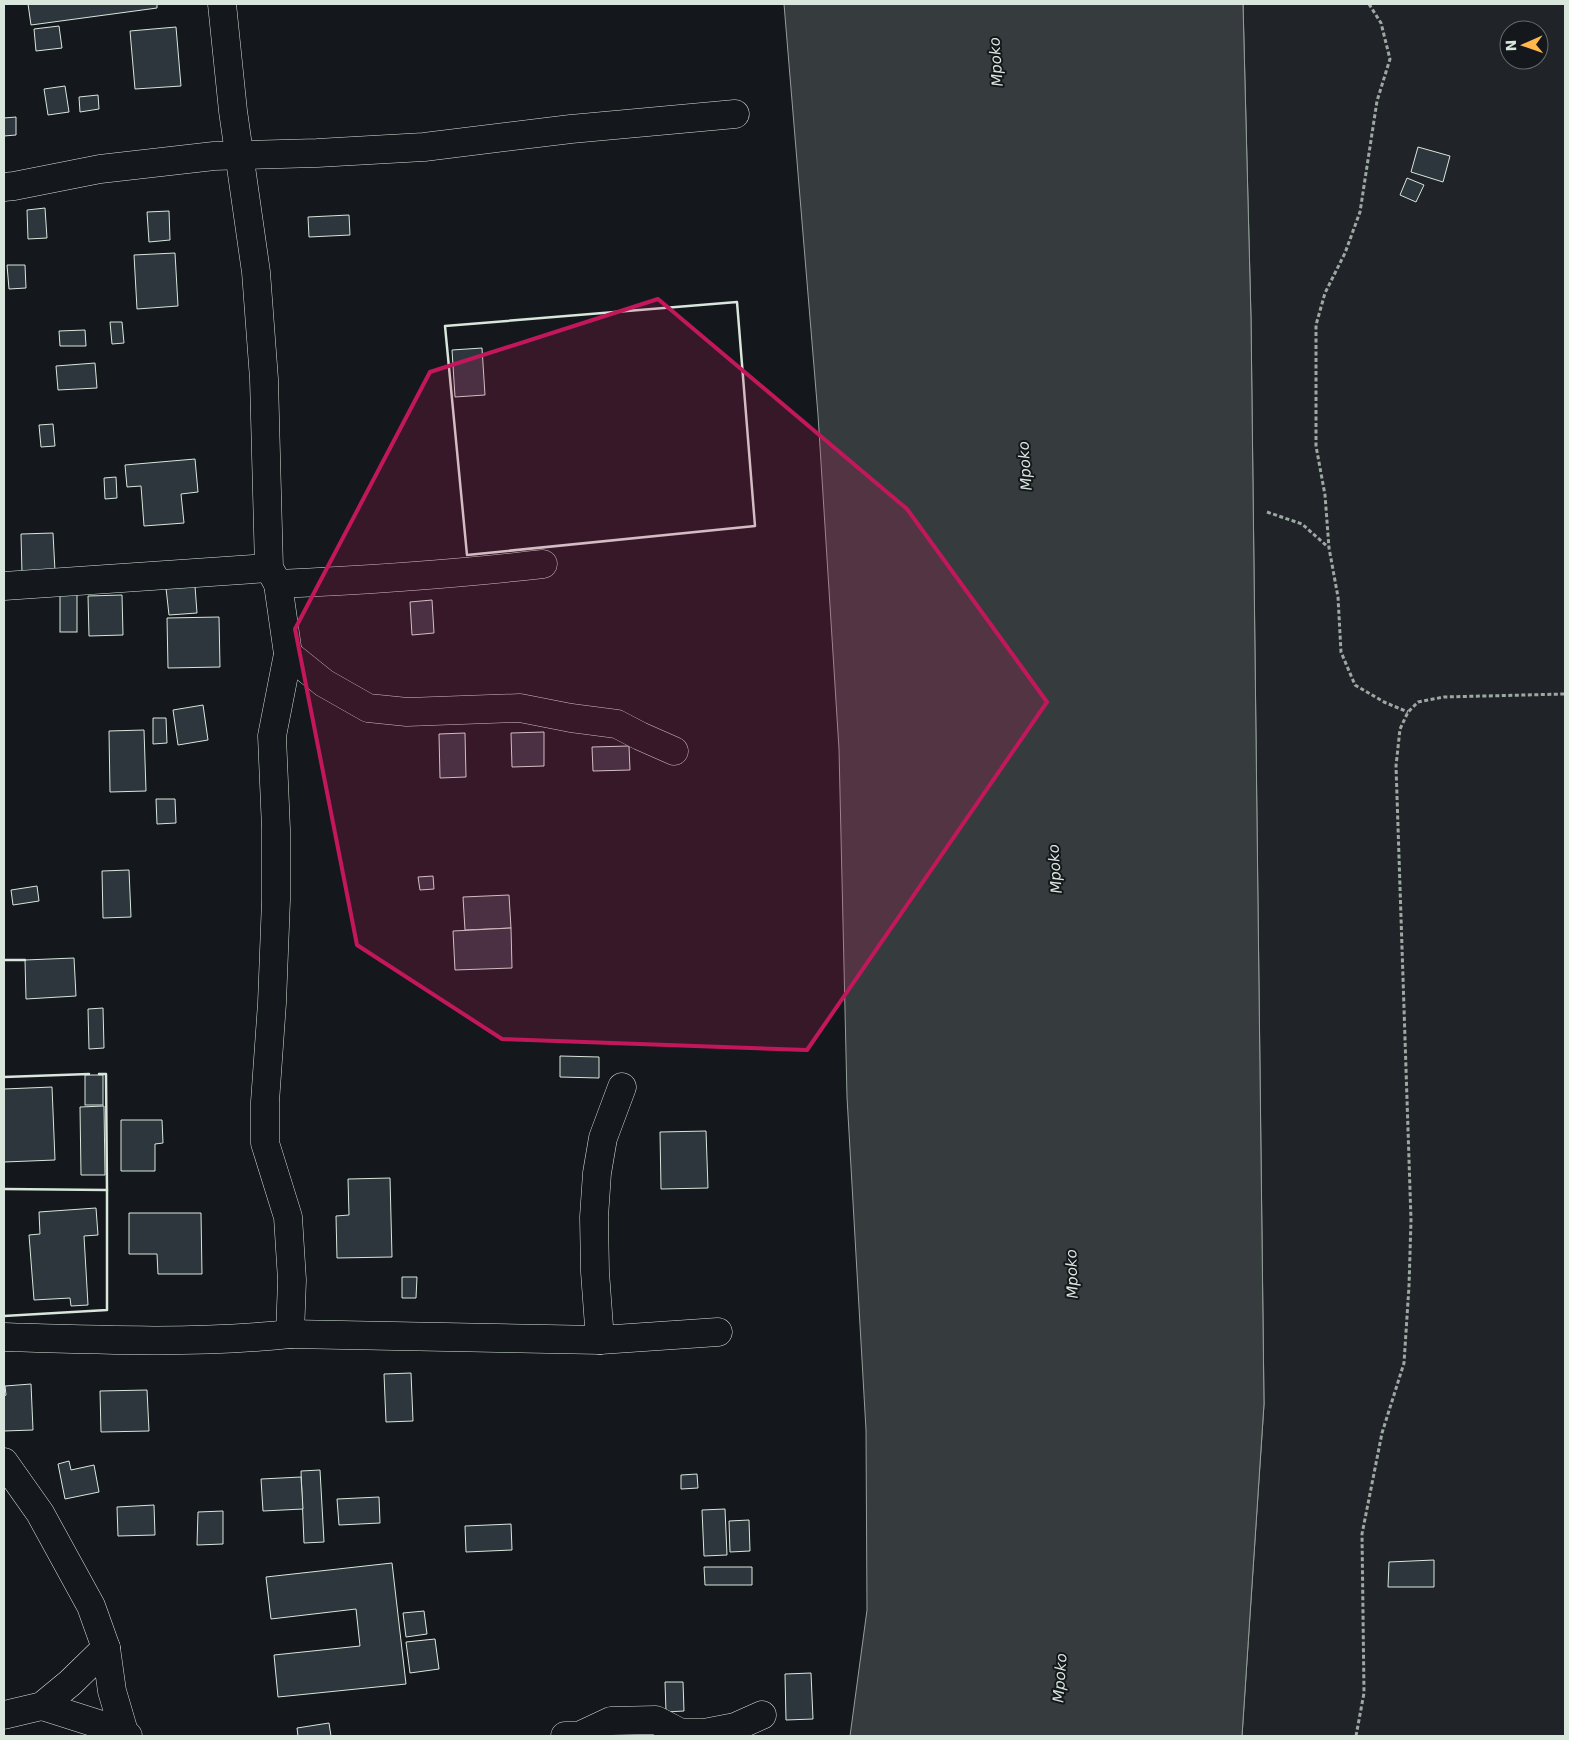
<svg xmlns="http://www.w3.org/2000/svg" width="1569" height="1740" font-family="'DejaVu Sans',sans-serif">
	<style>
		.green { fill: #202428; stroke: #939e99; fill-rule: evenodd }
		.water { fill: #363b3e; stroke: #939e99 }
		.building { fill: #2c363c; stroke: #d8e6dc }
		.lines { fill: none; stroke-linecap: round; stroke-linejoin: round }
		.minor-casing { stroke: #d8e6dc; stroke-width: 29 }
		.path { stroke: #9da8a2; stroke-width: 3; stroke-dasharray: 4 2.5; stroke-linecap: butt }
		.minor { stroke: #14181c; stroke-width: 28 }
		.wall { stroke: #d8e6dc; stroke-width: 2.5 }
		.marked { fill: #c2185b; fill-opacity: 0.2; stroke: #c2185b; stroke-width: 4; stroke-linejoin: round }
		.labels { text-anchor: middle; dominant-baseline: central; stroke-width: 4; stroke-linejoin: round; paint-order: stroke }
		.water-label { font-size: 15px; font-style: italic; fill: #d8e6dc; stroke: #14181c }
	</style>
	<rect width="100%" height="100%" fill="#14181c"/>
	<path class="green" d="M1243,4h322v1732h-323l22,-332 -13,-1085zM1509,30h30v30h-30z"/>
	<path class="water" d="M784,4h459l8,315 13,1085 -22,332h-392l17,-126 -1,-180 -19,-333 -8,-348 -21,-334z"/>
	<g class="building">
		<path d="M28,4h129v4l-126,17z"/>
		<path d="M59,26l3,22 -26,3 -2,-22z"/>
		<path d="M176,27l5,59 -46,3 -5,-58z"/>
		<path d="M65,86l4,26 -21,3 -4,-26z"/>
		<path d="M98,95l1,14 -19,3 -1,-15z"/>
		<path d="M16,117v18l-12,1v-18z"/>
		<path d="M1418,147l32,9 -7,26 -32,-10z"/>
		<path d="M1407,178l17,7 -8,17 -16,-7z"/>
		<path d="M45,208l2,30 -19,1 -1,-29z"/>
		<path d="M169,211l1,29 -21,2 -2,-30z"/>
		<path d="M349,215l1,20 -41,2 -1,-20z"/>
		<path d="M175,253l3,53 -41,3 -3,-54z"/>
		<path d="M7,265h18l1,23 -17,1z"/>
		<path d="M110,322h12l2,21 -12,1z"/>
		<path d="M85,330l1,16h-26l-1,-15z"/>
		<path d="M482,348l3,47 -30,2 -3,-47z"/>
		<path d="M95,363l2,25 -39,2 -2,-24z"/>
		<path d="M53,424l2,22 -14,1 -2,-22z"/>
		<path d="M195,459l3,33 -17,2 3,29 -40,3 -3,-40 -14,1 -2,-22z"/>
		<path d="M116,477l1,21 -12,1 -1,-21z"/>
		<path d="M53,533l2,38 -33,2 -1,-39z"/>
		<path d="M195,586l2,27 -28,2 -3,-27z"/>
		<rect x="60" y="589" width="17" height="43"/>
		<path d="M122,595l1,40 -34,1 -1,-40z"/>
		<path d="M432,600l2,33 -22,2 -2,-33z"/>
		<path d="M219,617l1,50 -52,1 -1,-50z"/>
		<path d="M203,705l5,35 -30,5 -5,-35z"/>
		<path d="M153,718h13l1,25 -14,1z"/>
		<path d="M144,730l2,61 -36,1 -1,-61z"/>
		<path d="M544,732v34l-32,1 -1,-34z"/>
		<path d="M465,733l1,44 -26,1 -1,-44z"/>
		<path d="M629,746l1,24 -37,1 -1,-24z"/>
		<path d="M156,799h19l1,24 -19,1z"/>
		<path d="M129,870l2,47 -28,1 -1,-47z"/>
		<path d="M433,876l1,13 -14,1 -2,-13z"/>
		<path d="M37,886l2,15 -26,4 -2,-15z"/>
		<path d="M509,895l2,33 -46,2 -2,-33z"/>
		<path d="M511,928l1,40 -57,2 -2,-39z"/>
		<path d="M74,958l2,38 -50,3 -1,-39z"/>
		<path d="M103,1008l1,40 -15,1 -1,-40z"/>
		<path d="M560,1056l39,1v21l-39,-1z"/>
		<rect x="85" y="1075" width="18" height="30"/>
		<path d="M52,1087l3,73 -51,2v-73z"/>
		<path d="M104,1106l1,69h-24l-1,-68z"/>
		<path d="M121,1120h41l1,23 -8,1v27h-34z"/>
		<path d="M706,1131l2,57 -47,1 -1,-57z"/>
		<path d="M390,1178l2,79 -55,1 -1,-42 13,-1 -1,-36z"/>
		<path d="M96,1208l2,27 -14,1 4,69 -17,1 -1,-8 -36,2 -5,-65 11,-1 -1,-22z"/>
		<path d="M129,1213h72l1,61h-44l-1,-20h-28z"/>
		<path d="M402,1277h15l-1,21h-14z"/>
		<path d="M411,1373l2,48 -27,1 -2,-48z"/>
		<path d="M31,1384l2,46 -29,1v-35l2,-1 -1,-9z"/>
		<path d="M147,1390l2,41 -48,1 -1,-41z"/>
		<path d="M69,1461l2,9 23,-5 5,27 -34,7 -7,-35z"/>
		<path d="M320,1470l4,72 -20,1 -3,-72z"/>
		<path d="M697,1474l1,14 -17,1v-14z"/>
		<path d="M301,1477l2,32 -40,2 -2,-32z"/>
		<path d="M379,1497l1,26 -41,2 -2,-26z"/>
		<path d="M154,1505l1,30 -37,1 -1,-29z"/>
		<path d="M725,1509l2,46 -23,1 -2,-46z"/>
		<path d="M223,1511v33l-26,1 1,-33z"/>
		<path d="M749,1520l1,31 -20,1 -1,-31z"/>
		<path d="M511,1524l1,26 -46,2 -1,-26z"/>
		<path d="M1434,1560v27h-46l1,-25z"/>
		<path d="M392,1563l14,121 -128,13 -4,-42 86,-9 -4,-37 -85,10 -5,-42z"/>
		<path d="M704,1567h48v18h-47z"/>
		<path d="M424,1611l3,23 -21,3 -3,-24z"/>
		<path d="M435,1639l4,30 -29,4 -4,-31z"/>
		<path d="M811,1673l2,46 -27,1 -1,-46z"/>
		<path d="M665,1682h18l1,29 -18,1z"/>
		<path d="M329,1723l2,13h-33l-1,-8z"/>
	</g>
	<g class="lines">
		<g class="minor-casing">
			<g id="minor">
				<path d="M222,4l11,107 23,161 8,107 5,189 9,16 10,70 -16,82 4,93v71l-4,103 -7,99v41l23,74 4,63 -2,54"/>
				<path d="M4,187l10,-1 86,-17 114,-13 103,-3 107,-6 147,-18 164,-15"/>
				<path d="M278,584c89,-4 177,-10 265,-20"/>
				<path d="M4,586l265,-18"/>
				<path d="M288,654l36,29 44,25 39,4 113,-4 51,10 46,6 23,12 34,15"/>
				<path d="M4,1337c95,3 191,7 286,-3l310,6 118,-8"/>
				<path d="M600,1340l-5,-68 -1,-55 3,-44 6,-35 19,-51"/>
				<path d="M4,1462l36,51 51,93 15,42 6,43 12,41 4,4"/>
				<path d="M42,1706l82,26"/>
				<path d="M4,1715l38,-9 28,-23 36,-35"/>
				<path d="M565,1736h14l32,-15 45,-1 25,13h23l31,-6 27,-12"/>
			</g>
		</g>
		<g class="path">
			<path d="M1369,4l12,19 9,36 -13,42 -17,111 -15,41 -20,40 -9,32v121l9,49 4,53 9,49 3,55 14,33 29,17 24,10"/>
			<path d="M1267,512l35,12 26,23"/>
			<path d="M1356,1736l8,-43 -2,-159 20,-101 22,-70 5,-77 2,-66 -15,-454 4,-37 8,-17 10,-10 26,-5 121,-3"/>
		</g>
		<use href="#minor" class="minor"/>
		<g class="wall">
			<path d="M737,302l18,224 -288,29 -22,-229z"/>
			<path d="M4,960h21"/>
			<path d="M99,1074h7l1,116"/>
			<path d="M4,1077l85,-3"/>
			<path d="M4,1189l103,1v120l-103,6"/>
		</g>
	</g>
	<path class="marked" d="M658,299l249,210 140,193 -240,348 -305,-11 -145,-94 -62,-316 135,-257z"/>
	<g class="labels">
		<g class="water-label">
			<text transform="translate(996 62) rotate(-94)">Mpoko</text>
			<text transform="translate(1025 466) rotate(-94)">Mpoko</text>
			<text transform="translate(1055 869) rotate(-94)">Mpoko</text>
			<text transform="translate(1072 1274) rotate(-92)">Mpoko</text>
			<text transform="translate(1060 1678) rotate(-86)">Mpoko</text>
		</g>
	</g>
	<rect width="1569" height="1740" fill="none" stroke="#d8e6dc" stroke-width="10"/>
	<g transform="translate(1524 45) rotate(268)"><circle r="24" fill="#14181c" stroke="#626a69"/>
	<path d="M0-4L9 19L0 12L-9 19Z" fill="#ffb74d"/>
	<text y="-8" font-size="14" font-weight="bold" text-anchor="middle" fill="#d8e6dc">N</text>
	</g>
</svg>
